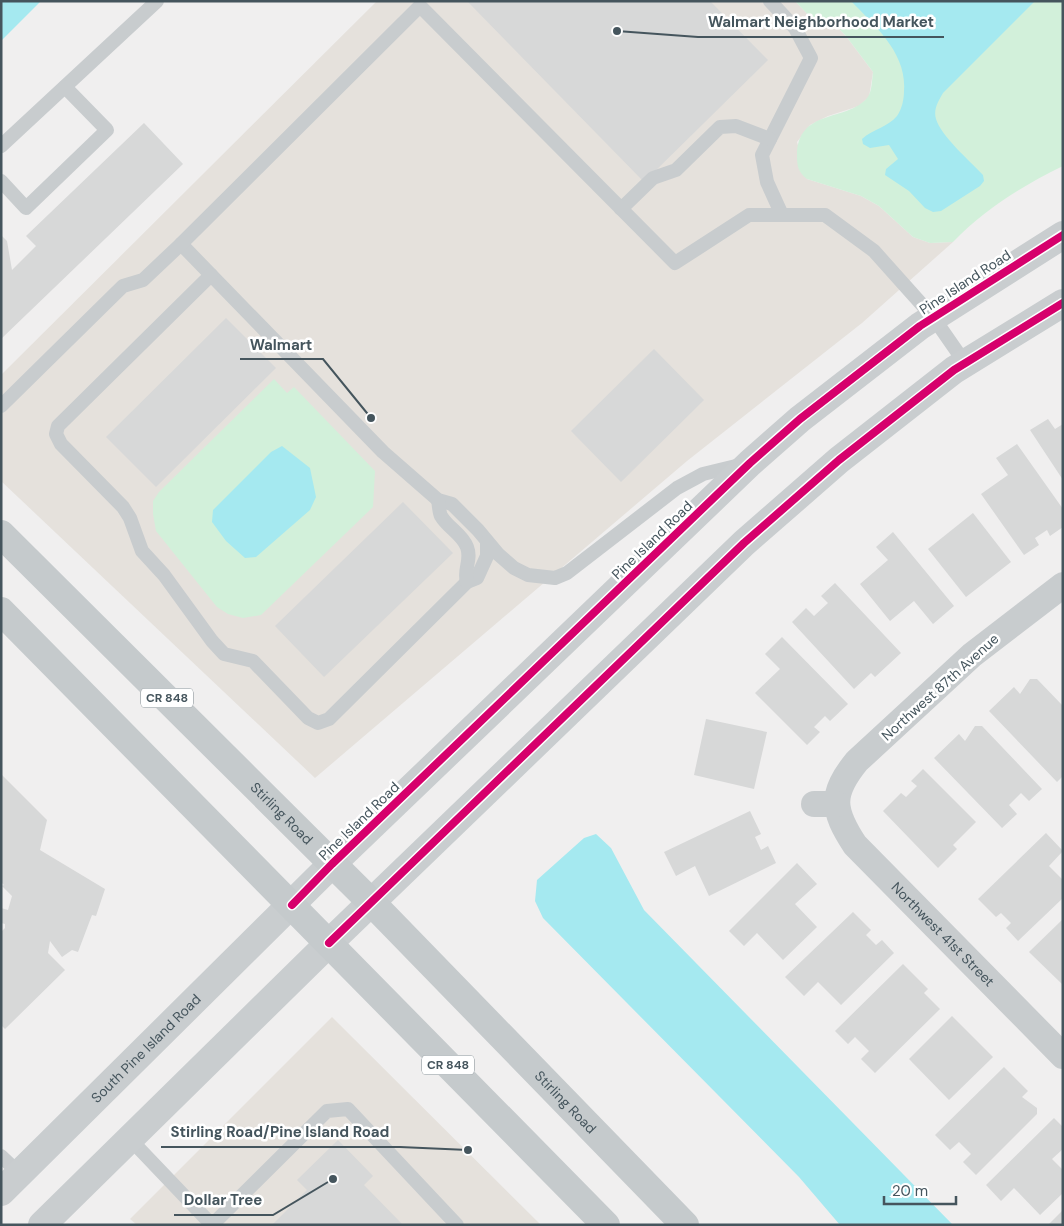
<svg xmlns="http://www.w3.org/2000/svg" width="1064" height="1226" font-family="'DM Sans',sans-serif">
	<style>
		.commercial { fill: #e5e1dc }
		.green { fill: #d2f0da }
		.water { fill: #a5e9f0 }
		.building { fill: #d7d8d8 }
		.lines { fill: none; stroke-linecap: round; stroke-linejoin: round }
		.service { stroke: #c8ccce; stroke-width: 14 }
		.minor { stroke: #c8ccce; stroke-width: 26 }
		.secondary { stroke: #c9cdcf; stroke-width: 28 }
		.primary { stroke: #c5cacc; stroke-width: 28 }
		.cycleway-casing { stroke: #fff; stroke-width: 11 }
		.cycleway { stroke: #d6006c; stroke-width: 8 }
		.labels { text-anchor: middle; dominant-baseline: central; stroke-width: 5; stroke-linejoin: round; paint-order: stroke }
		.shield { fill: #fff; stroke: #7d888e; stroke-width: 1 }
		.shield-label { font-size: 12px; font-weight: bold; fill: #45555d }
		.street-label { font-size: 14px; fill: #45555d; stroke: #fff }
		.leader { fill: none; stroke: #45555d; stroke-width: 2 }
		.callout-dot { fill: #45555d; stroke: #fff; stroke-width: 2 }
		.callout-label { font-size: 15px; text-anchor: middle; font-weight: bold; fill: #45555d; stroke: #fff; stroke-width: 5; stroke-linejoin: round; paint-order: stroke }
	</style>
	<rect width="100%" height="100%" fill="#f0efef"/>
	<g class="commercial">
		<path d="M377,1h418l18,19h17l16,16 27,36 -4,25 -10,9 -31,10 -18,9 -13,17 10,37 54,17 18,10 34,31 17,6 23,-1 -91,81 -175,138 -372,317 -314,-297v-106z"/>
		<path d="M332,1017l209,208h-404l-7,-6z"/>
	</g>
	<g class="green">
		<path d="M795,1h268v165c-41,20 -78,43 -110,76l-23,1 -17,-6 -34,-31 -18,-10 -54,-17c-9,-7 -10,-13 -10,-24 1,-47 50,-33 70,-57 5,-5 5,-19 6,-26l-27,-36 -16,-16h-17z"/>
		<path d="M274,379l13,14 7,-6 81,84 -2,36 -112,108 -18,3 -15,-4 -11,-7 -61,-76 -3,-17v-13l6,-9z"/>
	</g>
	<g class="water">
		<path d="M1,1h40l-40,40z"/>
		<path d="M851,1h184l-92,92c-4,7 -10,16 -7,26 5,17 34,42 47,56l1,6 -4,5 -39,25 -8,1 -8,-4 -16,-17 -24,-16 1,-6 12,-10 -9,-14 -19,3 -7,-4 -1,-5c11,-10 26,-12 35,-23 5,-7 7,-17 7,-25 3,-38 -29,-65 -53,-90z"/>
		<path d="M282,446l28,22 6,29 -6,13 -54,47 -11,1 -19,-17 -14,-19 1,-12 58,-58z"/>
		<path d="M596,834l15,14 33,62 309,315h-113l-41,-48 -256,-259 -8,-17 2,-21 47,-42z"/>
	</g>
	<g class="building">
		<path d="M467,1h243l58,59 -124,122z"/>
		<path d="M144,123l39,41 -182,175v-104l6,6 5,29 24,-24 -10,-10z"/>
		<path d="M226,318l50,50 -120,119 -50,-50z"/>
		<path d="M654,349l50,51 -83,82 -50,-51z"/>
		<path d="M1048,419l7,10 8,-5v56l-33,-50z"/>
		<path d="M1017,444l46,65v18l-13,9 -3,-6 -12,8 4,7 -15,10 -43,-61 27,-19 -12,-17z"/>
		<path d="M403,502l50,51 -129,124 -49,-51z"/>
		<path d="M973,513l38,49 -45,35 -38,-48z"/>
		<path d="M893,532l61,74 -21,18 -19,-23 -24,20 -30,-37 28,-24 -12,-13z"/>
		<path d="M835,583l66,70 -26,24 -4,-4 -17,16 -62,-67 14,-14 8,8 14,-13 -7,-7z"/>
		<path d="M782,637l66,67 -18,17 -5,-5 -11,11 6,5 -13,13 -52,-52 25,-24 -15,-15z"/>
		<path d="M1030,679h7l26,27v70l-6,6 -68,-71 25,-24 6,7z"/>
		<path d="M706,719l61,13 -13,57 -60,-14z"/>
		<path d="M975,726h7l60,63 -13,12 -8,-8 -12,12 8,9 -15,14 -68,-70 25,-24 6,7z"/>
		<path d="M923,769l53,53 -23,23 4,4 -19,19 -55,-57 18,-18 5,4 11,-11 -6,-5z"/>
		<path d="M1,774l46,46 -7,30 65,39 -9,27 -4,-1 -14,37 -6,-2 -10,7 -12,-16 -2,12 17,17 -60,59 -4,-4v-93l4,-4v-4l-4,-1v-15l7,2 4,-14 -10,-10 2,-1 -3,-3z"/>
		<path d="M750,811l11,23 -6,3 6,13 7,-4 8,17 -67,33 -14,-30 -19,10 -12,-24z"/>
		<path d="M1046,833l17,18 -14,15 14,14v18l-45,43 -12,-13 5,-5 -10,-10 -5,4 -18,-18z"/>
		<path d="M797,863l20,21 -22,20 22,23 -34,33 -26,-27 -13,13 -15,-15z"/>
		<path d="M853,912l18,18 -5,5 10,10 6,-5 12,13 -53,52 -23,-23 -14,14 -19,-19z"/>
		<path d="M1063,919v66l-34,-33z"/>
		<path d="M903,964l25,25 -4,4 16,16 -65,64 -14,-14 8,-8 -14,-14 -7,7 -13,-13z"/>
		<path d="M952,1016l41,41 -44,43 -40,-41z"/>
		<path d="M1004,1067l24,24 -6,6 15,11v6l-61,61 -13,-13 8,-8 -12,-12 -9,8 -15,-15z"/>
		<path d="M1054,1118l9,9v22l-11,10 11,11v23l-23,22 -26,-27 -13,13 -15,-16z"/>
		<path d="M338,1140l35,36 -9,9 39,40h-131l35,-35 -10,-10z"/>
		<path d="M1063,1210v15h-15z"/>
	</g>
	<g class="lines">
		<g class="service">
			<path d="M770,1l25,27 16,30 -49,97 5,27 15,33"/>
			<path d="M1,146l156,-145"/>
			<path d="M1,181l25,27 81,-78 -42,-43"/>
			<path d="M621,209l32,-31 23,-8 44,-43 16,-1 34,13"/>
			<path d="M181,244l202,208 55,48 14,4 26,26 20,24 16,14 14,7 27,3 12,-5 110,-85 26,-14 37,-9"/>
			<path d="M211,275l-153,151 -2,8 5,10 62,63 7,11 12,33 22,24 48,66 12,13 29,7 55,57 10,5 11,-4 138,-137 10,-4 10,-22v-14"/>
			<path d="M1,406l122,-120 20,-6 38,-36 239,-238 255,257 74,-48h76l49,36 59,66 32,46"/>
			<path d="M438,500c1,5 1,12 3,16 7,12 21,18 26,31 5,13 -4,23 0,35"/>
			<path d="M130,1139l82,86"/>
			<path d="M1,1156l19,18"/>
			<path d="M212,1225l115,-114 21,-2 109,116"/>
		</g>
		<g class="minor">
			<path id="s1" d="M1063,585l-91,70 -115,106c-27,33 -25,49 -2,84l208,211"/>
			<path d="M814,804h23"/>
		</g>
		<g class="secondary">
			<path id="s2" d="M1,1192l331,-328 418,-401 50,-44 120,-93 143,-91"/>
			<path d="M42,1225l287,-282 415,-400 95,-83 115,-90 109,-67"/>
		</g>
		<g class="primary">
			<path id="s3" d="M1,534l371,369 313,322"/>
			<path d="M1,611l605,614"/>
		</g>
		<g class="cycleway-casing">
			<g id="cycleway">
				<path d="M292,905l40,-41 418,-401 50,-44 120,-93 143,-91"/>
				<path d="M329,943l415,-400 95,-83 115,-90 109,-67"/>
			</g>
		</g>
		<use href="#cycleway" class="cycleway"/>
	</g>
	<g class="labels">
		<g class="shield">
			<rect x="141" y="688.5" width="52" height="19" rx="4"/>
			<rect x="422" y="1055.5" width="52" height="19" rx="4"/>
		</g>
		<g class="shield-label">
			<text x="167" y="698">CR 848</text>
			<text x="448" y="1065">CR 848</text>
		</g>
		<g class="street-label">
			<text transform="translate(965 282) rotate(-33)">Pine Island Road</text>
			<text transform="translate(652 540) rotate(-44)">Pine Island Road</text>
			<text transform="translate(940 687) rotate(-42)">Northwest 87th Avenue</text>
			<text stroke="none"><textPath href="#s3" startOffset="396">Stirling Road</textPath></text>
			<text transform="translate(359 821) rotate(-44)">Pine Island Road</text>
			<text stroke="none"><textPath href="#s1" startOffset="490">Northwest 41st Street</textPath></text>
			<text stroke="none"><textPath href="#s2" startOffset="204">South Pine Island Road</textPath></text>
			<text stroke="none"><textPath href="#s3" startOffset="801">Stirling Road</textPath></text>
		</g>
	</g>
	<path class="leader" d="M617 31L698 37H944M371 418L323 359H240M468 1150L400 1147H161M333 1179L273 1215H174"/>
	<g class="callout-dot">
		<circle cx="617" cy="31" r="5"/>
		<circle cx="371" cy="418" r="5"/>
		<circle cx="468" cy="1150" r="5"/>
		<circle cx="333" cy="1179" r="5"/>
	</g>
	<g class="callout-label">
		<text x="821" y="27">Walmart Neighborhood Market</text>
		<text x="281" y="350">Walmart</text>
		<text x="280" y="1137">Stirling Road/Pine Island Road</text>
		<text x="223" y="1205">Dollar Tree</text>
	</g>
	<rect width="1064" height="1226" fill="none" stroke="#45555d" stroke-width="5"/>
	<path d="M884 1196v8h72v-8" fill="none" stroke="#45555d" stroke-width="2.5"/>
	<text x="892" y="1196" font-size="15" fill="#45555d" stroke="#ffffff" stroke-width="4" paint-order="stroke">20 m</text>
</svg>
